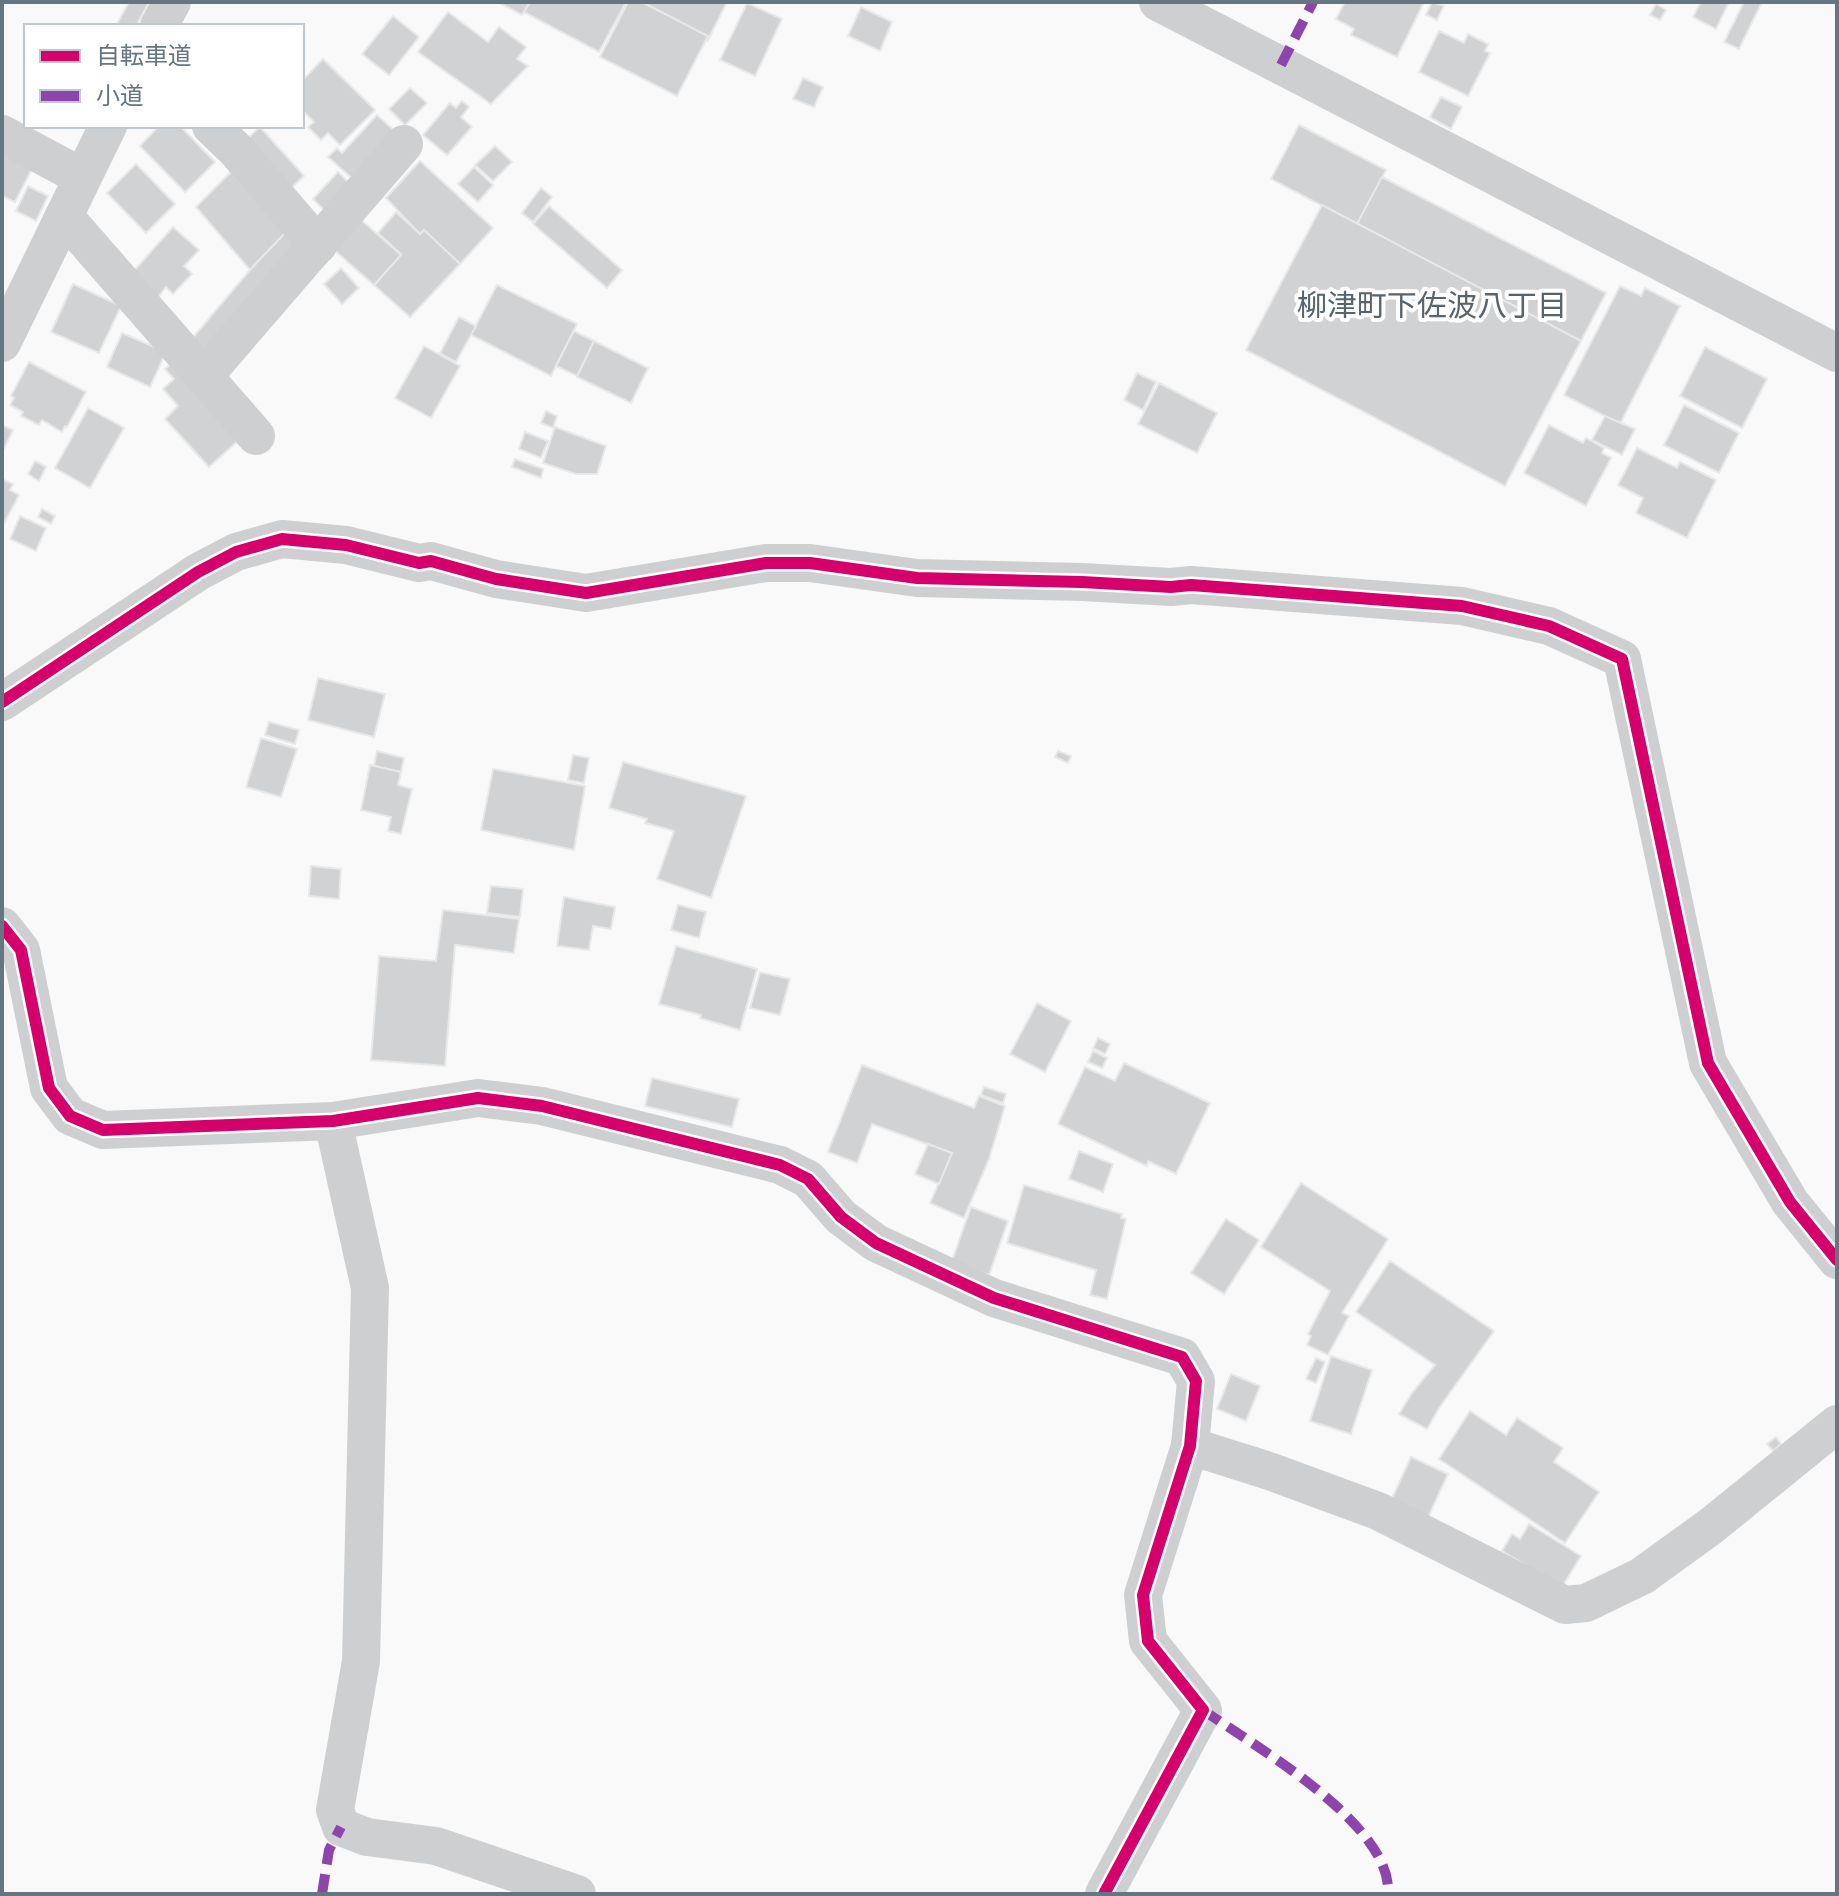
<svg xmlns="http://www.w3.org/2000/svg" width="1839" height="1896" font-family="'Fira Sans Condensed','Noto Sans JP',sans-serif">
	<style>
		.building { fill: #d0d2d3; stroke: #e8e8e8; stroke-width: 2 }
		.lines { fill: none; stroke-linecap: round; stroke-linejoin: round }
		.street { stroke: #cecfd0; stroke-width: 38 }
		.quiet { stroke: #8e44ad; stroke-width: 10; stroke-dasharray: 20 10; stroke-linecap: butt }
		.cycleway-casing { stroke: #fff; stroke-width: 17 }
		.cycleway { stroke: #d6006c; stroke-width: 12 }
		.labels { text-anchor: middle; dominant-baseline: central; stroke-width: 8; stroke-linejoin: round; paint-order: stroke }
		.neighbourhood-label { font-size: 30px; fill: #57646e; stroke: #fff }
	</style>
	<rect width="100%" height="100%" fill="#f9f9f9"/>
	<g class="building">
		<path d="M129,2h20l-13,24h-20z"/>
		<path d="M498,2h32l-8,13z"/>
		<path d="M530,2h96l-27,50 -75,-40z"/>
		<path d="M628,2h14l66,34 -31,60 -77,-39z"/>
		<path d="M642,2h85l-20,40 1,-6z"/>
		<path d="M1345,2h79l-27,55 -46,-22 3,-6 -18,-10z"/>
		<path d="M1432,2l12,4 -7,14 -11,-5z"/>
		<path d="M1701,2h28l-13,27 -23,-12z"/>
		<path d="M1744,2h18l-23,47 -15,-7z"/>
		<path d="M747,3l35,16 -27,57 -35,-16z"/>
		<path d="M1656,4l10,6 -6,10 -10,-5z"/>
		<path d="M861,7l31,15 -12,29 -32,-15z"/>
		<path d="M448,12l40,30 11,-15 27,20 -9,12 11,7 -37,38 -73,-52z"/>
		<path d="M393,16l26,21 -30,38 -27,-21z"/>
		<path d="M1439,31l25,12 4,-9 20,10 -3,7 5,2 -22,43 -49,-24z"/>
		<path d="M323,59l52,51 -35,35 -12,-12 -7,7 -13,-13 6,-5 -12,-12v-29z"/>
		<path d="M803,78l20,9 -9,20 -21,-8z"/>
		<path d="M410,88l17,15 -22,22 -16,-16z"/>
		<path d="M1441,97l21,10 -11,22 -21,-12z"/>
		<path d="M462,101l7,6 -8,10 11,10 -25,28 -24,-20 27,-32 6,5z"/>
		<path d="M377,115l20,18 -43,47 -26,-23 9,-9 5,5z"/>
		<path d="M1299,125l87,45 -29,54 -86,-45z"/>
		<path d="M159,126h21l35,36 -30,30 -45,-46z"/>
		<path d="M260,127l44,49 -21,20 -45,-49z"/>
		<path d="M2,139l36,18 -23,45 -13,-6z"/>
		<path d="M495,146l17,16 -19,19 -18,-16z"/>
		<path d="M420,161l73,67 -33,36 -36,-34 -4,4 -34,-36z"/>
		<path d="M136,164l39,40 -29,29 -39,-40z"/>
		<path d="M474,167l19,18 -15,17 -20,-18z"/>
		<path d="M231,172l55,60 -36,38 -54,-63z"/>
		<path d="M338,172l11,11 -25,27 -11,-11z"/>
		<path d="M1382,177l224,116 -25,48 -224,-117z"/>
		<path d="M28,186l20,10 -12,25 -20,-10z"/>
		<path d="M541,188l11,9 -19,25 -11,-9z"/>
		<path d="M1322,205l259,136 -76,145 -259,-136z"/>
		<path d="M549,206l73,64 -15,18 -74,-64z"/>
		<path d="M396,212l24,22 4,-4 36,34 -50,53 -36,-32 27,-31 -23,-21z"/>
		<path d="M359,218l42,37 -27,30 -42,-37z"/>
		<path d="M173,227l26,23 -15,16 8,8 -19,20 -7,-7 -8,10 -26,-24z"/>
		<path d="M286,232l14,16 -96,106 -14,-13 60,-71z"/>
		<path d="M341,268l18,20 -17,16 -18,-20z"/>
		<path d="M73,284l48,22 -22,47 -48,-21z"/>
		<path d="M497,285l80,39 -26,52 -80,-41z"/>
		<path d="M1620,286l21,10 4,-8 35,18 -60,118 -56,-29z"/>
		<path d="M459,317l17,9 -20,36 -16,-9z"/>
		<path d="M574,331l20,10 -17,35 -21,-10z"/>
		<path d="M122,333l44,19 -16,35 -43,-20z"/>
		<path d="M594,341l54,27 -17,35 -54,-26z"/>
		<path d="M424,346l36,20 -29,52 -36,-20z"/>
		<path d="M1705,347l62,32 -25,49 -62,-32z"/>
		<path d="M29,362l57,30 -19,35 -2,-1 -3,6 -20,-12 -3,5 -18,-9 2,-4 -13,-7 4,-7 -3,-2z"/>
		<path d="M173,362l69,75 -33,30 -44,-48 13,-13 -15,-17 11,-10 -9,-10z"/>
		<path d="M1137,373l19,9 -13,28 -19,-10z"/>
		<path d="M1159,383l58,30 -20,40 -59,-29z"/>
		<path d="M1684,405l55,28 -20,40 -55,-28z"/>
		<path d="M88,408l36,20 -34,60 -35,-20z"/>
		<path d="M546,411l11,5 -4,12 -12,-5z"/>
		<path d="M1605,416l30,13 -13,26 -30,-15z"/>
		<path d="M2,425l11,5 -11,23z"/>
		<path d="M1549,425l34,18 3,-5 18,10 -2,5 9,5 -25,48 -62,-33z"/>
		<path d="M555,427l51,19 -9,28h-21l-33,-11z"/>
		<path d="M525,432l23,9 -7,17 -22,-9z"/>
		<path d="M1637,448l40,20 3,-6 36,18 -29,58 -51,-25 7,-15 -25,-13z"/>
		<path d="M515,459l28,10 -2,9 -29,-11z"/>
		<path d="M35,461l11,6 -7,14 -11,-7z"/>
		<path d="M2,479l11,5 -3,6 9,5 -17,32z"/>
		<path d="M42,509l13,7 -4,8 -13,-7z"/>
		<path d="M20,516l26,12 -10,23 -26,-12z"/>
		<path d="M318,678l67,16 -11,43 -66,-17z"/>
		<path d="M269,722l30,8 -4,14 -30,-9z"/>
		<path d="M261,738l36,11 -16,48 -35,-10z"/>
		<path d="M377,751l27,7 -3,14 -27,-6z"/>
		<path d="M1058,751l13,5 -3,7 -13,-6z"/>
		<path d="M573,755l16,3 -5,25 -16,-3z"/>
		<path d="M623,762l123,34 -35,102 -54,-19 17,-48 -29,-8 2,-4 -38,-11z"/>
		<path d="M370,765l31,7 -3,13 14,4 -11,45 -13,-3 3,-14 -30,-7z"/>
		<path d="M493,769l92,17 -11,64 -93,-20z"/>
		<path d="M311,866l30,3 -2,30 -30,-3z"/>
		<path d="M491,886l32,3 -3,28 -33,-4z"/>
		<path d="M564,897l51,10 -4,22 -18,-3 -4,24 -32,-4z"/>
		<path d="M678,905l28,7 -7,26 -28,-8z"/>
		<path d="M443,910l76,9 -5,34 -59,-8 -10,121 -74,-6 8,-104 57,5z"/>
		<path d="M676,946l81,23 -17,61 -40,-12 1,-3 -42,-11z"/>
		<path d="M760,972l30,7 -10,36 -30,-7z"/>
		<path d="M1037,1003l34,18 -26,51 -35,-18z"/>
		<path d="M1098,1038l12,6 -5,10 -12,-6z"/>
		<path d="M1093,1051l14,7 -5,10 -14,-6z"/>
		<path d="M1124,1063l86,40 -34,71 -28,-13 -1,5 -89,-42 27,-57 30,14z"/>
		<path d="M862,1065l112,43 5,-12 26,10 -16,53 -25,59 -34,-15 22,-50 -80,-29 -15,39 -29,-11z"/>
		<path d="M652,1078l87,21 -7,28 -87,-21z"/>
		<path d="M984,1087l22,7 -3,9 -22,-8z"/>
		<path d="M928,1144l24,9 -13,31 -24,-10z"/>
		<path d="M1079,1151l34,13 -10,28 -34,-13z"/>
		<path d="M1301,1183l87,56 -46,74 7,3 -21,39 -21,-10 4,-9 -3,-2 22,-43 -69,-44z"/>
		<path d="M1024,1185l98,29 -1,4 5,1 -19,80 -17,-4 6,-25 -89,-27z"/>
		<path d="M971,1207l37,14 -19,54 -37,-14z"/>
		<path d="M1226,1219l33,21 -35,54 -33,-21z"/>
		<path d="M1390,1261l104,70 -55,77 -12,21 -28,-15 13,-21 23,-28 -79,-53z"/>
		<path d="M1331,1356l41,14 -21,64 -41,-13z"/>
		<path d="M1316,1358l9,4 -9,21 -10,-4z"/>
		<path d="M1231,1374l29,12 -14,35 -29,-12z"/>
		<path d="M1470,1411l36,24 11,-17 46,30 -9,14 45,30 -34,51 -126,-84z"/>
		<path d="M1776,1437l5,7 -8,7 -6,-7z"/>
		<path d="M1411,1457l37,17 -23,50 -37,-17z"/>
		<path d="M1529,1524l52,32 -19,31 -60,-36 10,-17 8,5z"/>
	</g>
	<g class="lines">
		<g class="street">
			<path d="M1158,2l679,351"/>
			<path d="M159,26l13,-24"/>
			<path d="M211,126l25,24 82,95"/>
			<path d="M2,134l80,43"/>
			<path d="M64,216l192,220"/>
			<path d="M2,343l106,-217"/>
			<path d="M204,376l200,-232"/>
			<path d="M2,702l196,-130 38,-20 46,-13 64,6 73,18 12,-2 65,18 90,14 180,-30h44l107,15 165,4 89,5 20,-2 271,21 87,20 73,33 86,404 82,139 47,58"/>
			<path d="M2,926l19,24 28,138 21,28 33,14 230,-9 145,-23 64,8 238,59 28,14 33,38 35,26 118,55 188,59 14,24 -6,65 -47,149 5,46 55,69 -99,184"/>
			<path d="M333,1121l37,167 -9,373 -26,149 6,17 26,10 69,9 141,48"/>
			<path d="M1190,1446l82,26 106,39 187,94 21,-2 56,-27 69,-50 126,-102"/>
		</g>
		<g class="quiet">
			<path d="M1281,65l32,-63"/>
			<path d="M1203,1710c51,36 190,114 185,184"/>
			<path d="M322,1894l7,-44 12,-23"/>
		</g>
		<g class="cycleway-casing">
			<g id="cycleway">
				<path d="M2,702l196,-130 38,-20 46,-13 64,6 73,18 12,-2 65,18 90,14 180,-30h44l107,15 165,4 89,5 20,-2 271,21 87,20 73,33 86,404 82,139 47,58"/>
				<path d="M2,926l19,24 28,138 21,28 33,14 230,-9 145,-23 64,8 238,59 28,14 33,38 35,26 118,55 188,59 14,24 -6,65 -47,149 5,46 55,69 -99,184"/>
			</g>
		</g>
		<use href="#cycleway" class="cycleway"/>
	</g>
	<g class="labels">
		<g class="neighbourhood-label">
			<text x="1432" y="306">柳津町下佐波八丁目</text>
		</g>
	</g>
	<rect width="1839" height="1896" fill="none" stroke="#657683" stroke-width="8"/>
	<rect x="24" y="24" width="280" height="104" fill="#ffffff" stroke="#c1c8cd" stroke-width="2"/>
	<rect x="40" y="50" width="40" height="12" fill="#d6006c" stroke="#c1c8cd" stroke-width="2"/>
	<text x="96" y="64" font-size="24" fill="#657683">自転車道</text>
	<rect x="40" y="90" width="40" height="12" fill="#8e44ad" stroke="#c1c8cd" stroke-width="2"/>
	<text x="96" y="104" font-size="24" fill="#657683">小道</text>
</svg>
